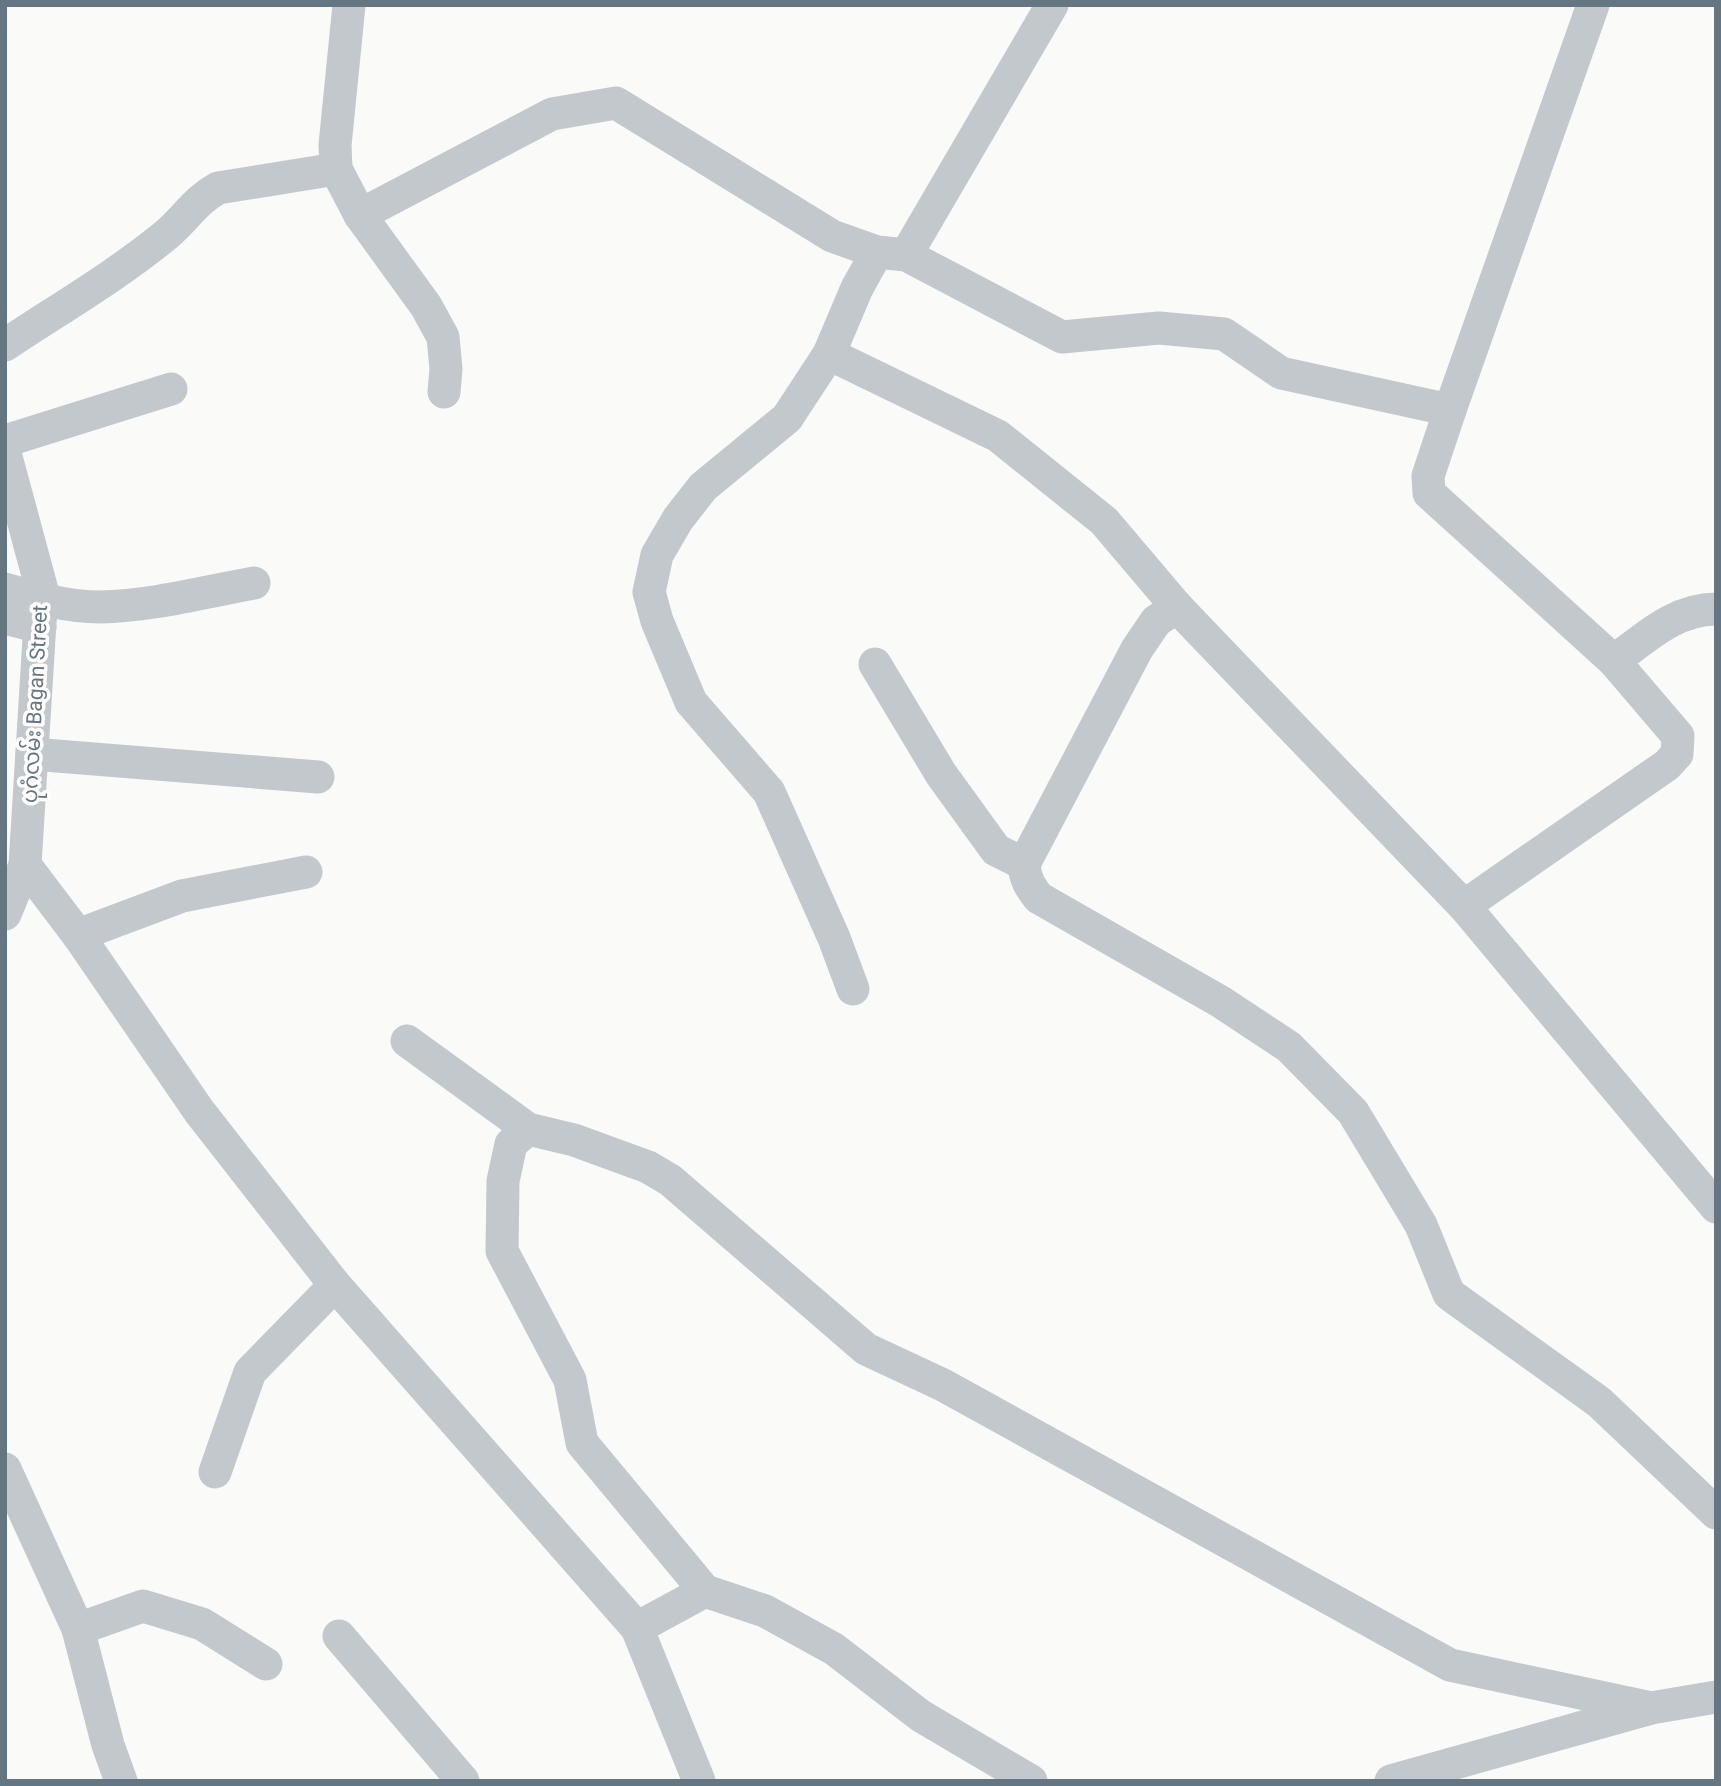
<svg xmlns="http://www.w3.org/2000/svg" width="1721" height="1786" font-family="Roboto,'Noto Sans Myanmar',sans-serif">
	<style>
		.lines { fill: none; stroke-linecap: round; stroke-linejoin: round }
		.street { stroke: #c3c8cc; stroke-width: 33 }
		.labels { text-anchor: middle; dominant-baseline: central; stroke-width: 7; stroke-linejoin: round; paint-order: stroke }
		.street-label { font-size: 21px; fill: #657683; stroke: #fff }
	</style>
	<rect width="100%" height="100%" fill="#fafaf8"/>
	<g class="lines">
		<g class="street">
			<path d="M349,5l-14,140 1,24 24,46 66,91 17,31 3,32 -2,23"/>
			<path d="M360,215l192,-101 64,-11 216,133 45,16 29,3 156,82 97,-9 65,6 57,39 169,37"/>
			<path d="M906,255l146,-250"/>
			<path d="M5,345c54,-36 111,-69 161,-110 19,-16 30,-35 52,-47l118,-19"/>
			<path d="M829,354l169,82 106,85 73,86 287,299 252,301"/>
			<path d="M5,441l166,-52"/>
			<path d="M5,453l37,137 -17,275 -20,49"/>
			<path d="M5,589c30,9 63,18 95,18 52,-1 104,-15 154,-24"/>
			<path d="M1177,607l-21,14 -19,28 -113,215c1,15 6,23 15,34l182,104 68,45 64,65 68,113 28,69 150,108 117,111"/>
			<path d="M5,618l35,9"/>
			<path d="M1614,661c31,-23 61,-52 102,-52"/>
			<path d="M875,664l66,110 55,76 28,14"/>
			<path d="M32,754l286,23"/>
			<path d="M25,865l53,70 121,176 136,174 302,343 62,153"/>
			<path d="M1464,906l203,-141 10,-11 1,-18 -64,-75 -185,-168 -1,-17 22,-66 143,-405"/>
			<path d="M78,935l104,-39 124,-24"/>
			<path d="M853,989l-19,-51 -65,-146 -78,-90 -34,-81 -8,-29 8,-37 21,-36 25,-32 84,-69 42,-64 28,-66 20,-36"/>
			<path d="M407,1041l121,88 46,11 74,27 22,13 196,169 77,36 507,280 201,43"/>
			<path d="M528,1129l-17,15 -8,37 -1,70 68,129 12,63 123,148"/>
			<path d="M5,1469l73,160 30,116 13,36"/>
			<path d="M215,1472l35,-100 85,-87"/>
			<path d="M637,1628l68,-37 60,20 69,38 87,67 110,65"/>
			<path d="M78,1629l65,-23 59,18 64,40"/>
			<path d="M339,1636l124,145"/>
			<path d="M1391,1781l260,-73 65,-11"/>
		</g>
	</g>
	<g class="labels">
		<g class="street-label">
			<text transform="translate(35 704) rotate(-87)">ပုဂံလမ်း Bagan Street</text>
		</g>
	</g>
	<rect width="1721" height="1786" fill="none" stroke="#657683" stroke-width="14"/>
</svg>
